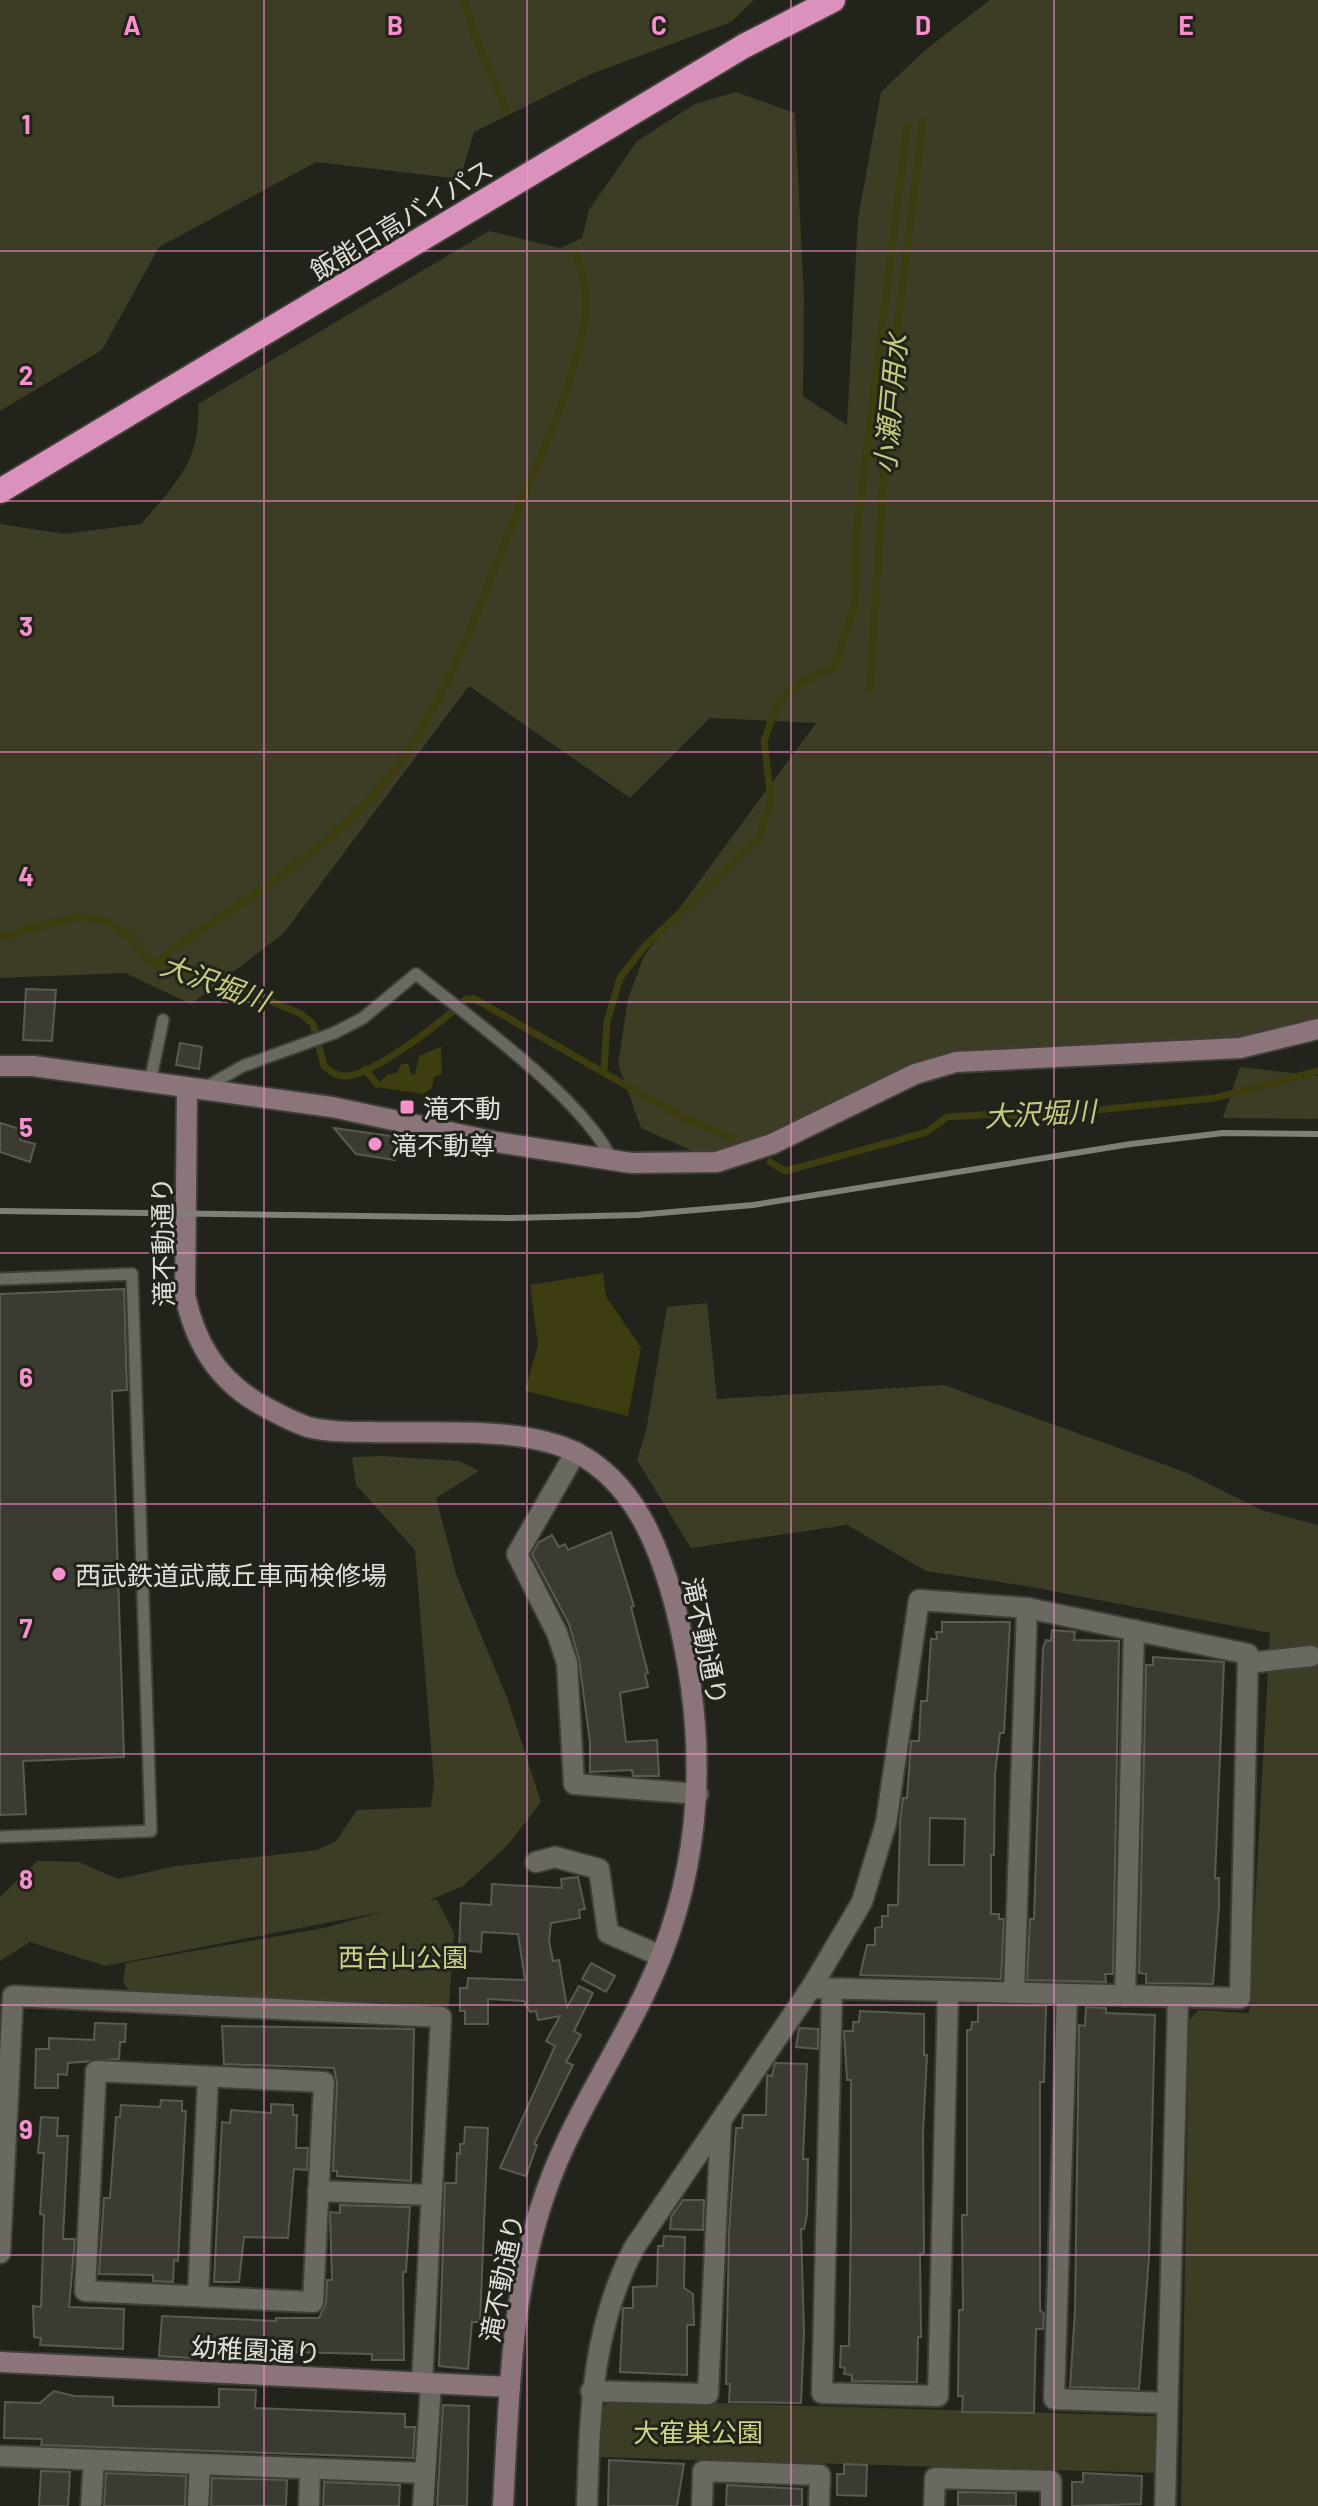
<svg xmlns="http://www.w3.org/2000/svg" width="1318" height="2506" font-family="Barlow,'Noto Sans JP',sans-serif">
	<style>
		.green { fill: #3c3d24 }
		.water { fill: #3d3d0f }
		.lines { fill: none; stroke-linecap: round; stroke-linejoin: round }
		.stream { stroke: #3d3d0f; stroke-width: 7 }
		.building { fill: #3b3b32; stroke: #595a50; stroke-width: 2; fill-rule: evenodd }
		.lane-casing { stroke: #3f3f38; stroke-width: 15 }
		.street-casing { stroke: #3f3f38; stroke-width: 24 }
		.secondary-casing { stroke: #3f3f38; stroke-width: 24 }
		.highway-casing { stroke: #3f3f38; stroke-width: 28 }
		.lane { stroke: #69695f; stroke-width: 11 }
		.street { stroke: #69695f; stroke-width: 20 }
		.secondary { stroke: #8b757b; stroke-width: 20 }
		.highway { stroke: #da91bb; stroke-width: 24 }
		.rail { stroke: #7f7f78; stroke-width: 6 }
		.grid { fill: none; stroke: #f790ce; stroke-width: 2; stroke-opacity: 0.55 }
		.poi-dot { fill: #f790ce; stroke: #22231a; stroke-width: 3 }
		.labels { text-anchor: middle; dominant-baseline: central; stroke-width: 6; stroke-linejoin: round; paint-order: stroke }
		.street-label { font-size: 26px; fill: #dfdfd9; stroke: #22231a }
		.poi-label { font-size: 26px; fill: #dfdfd9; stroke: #22231a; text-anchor: start }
		.park-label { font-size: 26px; fill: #cfd288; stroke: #22231a }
		.water-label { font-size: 28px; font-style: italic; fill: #c7ca80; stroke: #22231a }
		.grid-label { font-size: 26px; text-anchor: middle; font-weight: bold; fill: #f790ce; stroke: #22231a; stroke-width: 6; stroke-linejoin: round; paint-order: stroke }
	</style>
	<rect width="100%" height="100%" fill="#22231a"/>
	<g class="green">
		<path d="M0,0h754l-23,22 -140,52 -117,58 -14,47 -144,-17 -157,85 -57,103 -102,61z"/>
		<path d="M990,0h328v1029l-17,6 -345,27 -239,100 -76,-34 -23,-64 10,-65 16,-43 172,-233 -106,-5 -80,80 -161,-112 -185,247 -93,71 -66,-31 -125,5v-454l64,10 77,-10c35,-41 60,-62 57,-120l291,-173 71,17 22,-10 7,-28 48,-69 58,-37 41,-12 59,21 9,185 -1,98 44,29 11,-207 23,-126 43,-41z"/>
		<path d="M1240,1067l78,9v43l-95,-1z"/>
		<path d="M707,1303l10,96 227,-14 241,87 76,38 57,15v981h-137l8,-485 9,-11 51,3 21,-380 -244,-47 -100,-15 -79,-46 -156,23 -54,-88 9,-29 21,-124z"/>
		<path d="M382,1456l77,5 20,10 -43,27 21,79 51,123 33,102 -34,44 -44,40 -33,14h7l17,33 -5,73 -319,-14 -7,-10 3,-19 198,-35 58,-16 -277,54 -75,-24 -30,19v-64l37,-36 42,1 39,17 58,-13 141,-16 19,-9 21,-31 74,-3 3,-24 -19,-233 -59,-65 -4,-28z"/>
		<path d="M610,2400l547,16 -1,57 -558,-16 3,-48z"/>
	</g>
	<g class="water">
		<path d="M441,1047l1,27 -8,3 -2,11 -9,6 -47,-7 12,-13 9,-1 4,-9h7l4,11 3,-1 4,-18z"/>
		<path d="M603,1273l3,23 35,52 -13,68 -103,-25 13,-46 -8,-60z"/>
	</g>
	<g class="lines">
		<g class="stream">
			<path d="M464,0l12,39 31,73"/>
			<path d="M870,688l19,-296 34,-271"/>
			<path d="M0,937l73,-20h16l23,7 20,14 13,20 12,7 71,17 73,32 12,10 11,42c6,5 14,11 22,10 28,-1 100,-57 120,-77h9l203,116 53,23"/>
			<path d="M157,965l14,-15c66,-45 138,-88 194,-146 76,-78 110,-190 151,-289 26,-64 59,-131 70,-200 3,-22 -4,-44 -12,-65"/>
			<path d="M365,1069l12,15"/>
			<path d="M604,1071l3,-49 13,-44 24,-31 116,-111 11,-36 -7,-59 13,-37 23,-21 34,-16 21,-63 1,-68 51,-410"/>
			<path d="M770,1162l15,9 142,-39 20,-15 50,-3 31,3 187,-19 103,-27"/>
		</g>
	</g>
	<g class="building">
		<path d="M26,989l30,1 -4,51 -29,-1z"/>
		<path d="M180,1043l22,4 -3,22 -23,-4z"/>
		<path d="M0,1123l23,7 -3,10 15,4 -5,18 -30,-10z"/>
		<path d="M334,1128l64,9 -3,23 -39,-6z"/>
		<path d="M124,1289l3,101 -15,1 12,366 -101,4 3,53 -26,1v-521z"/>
		<path d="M611,1532l23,74 -3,1 17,66 -3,1 3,13 -28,6 6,49 31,-2 2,36h-26l-1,-6 -42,2v-29l-11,-84 -10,-35 -37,-70 7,-12 13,-7 7,12 6,-3 3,6z"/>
		<path d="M942,1622h68l-6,111h-4l-5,41 -1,81h-3v59h8v5h5l-3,60 -141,-4 7,-30h8v-17l7,-1v-11h6v-11h10l2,-83 3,-24h4l4,-57h8l2,-40h6l4,-62h6l-1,-7h6zM930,1818l35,1 -1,46h-35z"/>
		<path d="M1052,1630l23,2 -1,8 45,1 -6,333h-8l1,8 -79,-2 3,-61h4l9,-271 3,-8 5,1z"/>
		<path d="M1153,1657l71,5 -9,216h4v28l-6,78 -67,-1v-9l-7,-1 7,-308h7z"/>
		<path d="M578,1877l7,32 -6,1 1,8 -29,5 -2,18 4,20 6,-1 8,47 12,-21 14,7 -19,38 7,4 -15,27 7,3 -39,79 3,1 -11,31 -26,-8 55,-122 -9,-5 14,-25 -22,4 -2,-9 -6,1 -6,-11 -36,-2v25h-23v-13h-5v-23h7l1,-10 57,2 -7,-46 -36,-2 -1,20 -22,-2 2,-47 30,2 1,-21 70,4 -1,-9z"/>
		<path d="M591,1963l24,13 -9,16 -24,-13z"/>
		<path d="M978,2005l68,1 -2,76h-4v228l4,4 -1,15h-7l-2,84 -72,-1 1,-16h-5l1,-86h4l-1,-95h5v-185h4l1,-8h6z"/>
		<path d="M1086,2007l20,1v5l49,2 -6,242 -10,132 -69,-2 5,-76 4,-286 6,1z"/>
		<path d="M860,2011l64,3v41h3l-4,78 1,120 -4,1 1,83h-3l-1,45 -65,-1v-6l-8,-1 1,-6 -5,-1 1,-21h8l2,-125v-141h-4l-3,-49h9v-9h6z"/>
		<path d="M95,2023l31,1 -1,18h-5l-1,17 -51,4 -1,12 -9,-1v14h-23l1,-39h13v-11l45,2z"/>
		<path d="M222,2026l192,3 -3,152 -74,-5v-5h-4l4,-88 -3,-15 -110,-4z"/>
		<path d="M799,2028l19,1v20l-22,-2z"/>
		<path d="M775,2063l32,1 -4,95h5l-1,56 -3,14h-3l3,104 -3,70 -72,-1 1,-18h-4l3,-153 7,-103h6l1,-13h23l1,-40 5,1z"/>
		<path d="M161,2100l21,1v10h4l-8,150 -4,-1 -1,22 -20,-1v-6l-54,-1 5,-76h6l6,-81h4l1,-12 39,2z"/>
		<path d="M271,2104l22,1v10h4l-1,33h12l-1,22 -13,-1 -6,69 -44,-1 -5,45h-25l8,-160 8,1 1,-13 40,3z"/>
		<path d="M41,2117l17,1 -1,18h11l-5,103h12l-6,68 55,2 -1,40 -83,-4 1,-7 -7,-1 -1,-31 8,1 3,-92 -4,-1 4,-61h-6z"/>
		<path d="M465,2127l23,1 -8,194h-8l-4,47 -29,-3 6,-183h11l1,-30 3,1v-10h4z"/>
		<path d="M683,2200h21l-1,30 -33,-1 1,-12z"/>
		<path d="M340,2205l70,2 -4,65h-3l1,88h-32v-6l-179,-4 -1,8 -33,-2 3,-40 114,5v-3h43l7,-15 1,-23h5l-2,-68 10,1z"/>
		<path d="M664,2236l21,1 -1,51 9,6 1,31h-7v50l-67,-3 3,-64h10v-21l24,-1 1,-40h5z"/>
		<path d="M219,2389l37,1 -1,18 150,6v13h10l-2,31 -372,-13 1,-6 -38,-1 1,-36 35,1 14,-12 20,5 39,1v9l106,1z"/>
		<path d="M443,2405l26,1 -2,100h-30z"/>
		<path d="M609,2460l75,4 -7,42h-69z"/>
		<path d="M844,2464l23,1 -1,31 -29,-1v-21h7z"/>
		<path d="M41,2471l29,1 -2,34h-29z"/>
		<path d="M106,2473l80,3 -1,30h-81z"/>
		<path d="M1083,2473l59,3 -1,28 -69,2v-24h11z"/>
		<path d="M212,2478l75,2 -1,26h-75z"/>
		<path d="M324,2482l76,3 -1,21h-76z"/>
		<path d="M727,2485l75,4v17h-76z"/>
		<path d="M958,2492l58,1v13h-58z"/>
	</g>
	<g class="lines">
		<g class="lane-casing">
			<g id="lane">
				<path d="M150,1082l13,-62"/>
				<path d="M204,1088l39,-22 91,-33 29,-15 53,-44c55,45 167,124 196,186"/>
				<path d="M0,1279l132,-5 19,557 -151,6"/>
			</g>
		</g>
		<g class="street-casing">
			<g id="street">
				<path d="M576,1452l-59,102 40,79 10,30 7,121 124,10"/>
				<path d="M1248,1663l63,-7"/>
				<path d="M536,1862l19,-5 44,12 9,64 53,23"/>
				<path d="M832,1989l-10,404 116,3 10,-405"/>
				<path d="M1014,1993l13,-385"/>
				<path d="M1067,1994l-13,405 113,4"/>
				<path d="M1125,1996l9,-366"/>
				<path d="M96,2071l228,11 -11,220 -228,-11z"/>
				<path d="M318,2191l114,4"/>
				<path d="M0,2253l13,-257 428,21 -19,366"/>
				<path d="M198,2296l10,-219"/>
				<path d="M591,2391l117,3 13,-271"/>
				<path d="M0,2456l425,17"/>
				<path d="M91,2506l3,-46"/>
				<path d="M198,2506l2,-41"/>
				<path d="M309,2506l1,-37"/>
				<path d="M423,2506l8,-122"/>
				<path d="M587,2506c3,-91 4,-176 47,-258l177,-260 51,-86 24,-79 33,-223 108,8 221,46 -8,344 -429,-10"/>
				<path d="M702,2506l1,-35 117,4 -1,31"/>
				<path d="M934,2506l1,-28 116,3v25"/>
				<path d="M1165,2506l13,-509"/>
			</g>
		</g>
		<g class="secondary-casing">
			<g id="secondary">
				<path d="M0,1066h33l299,41 164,35 135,21 86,-1 55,-18 143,-70 41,-12 284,-14 78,-19"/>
				<path d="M187,1088l-2,207c10,47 31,83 73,108 16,9 32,18 50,24 20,5 43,5 64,5 61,2 150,-7 205,21 57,30 81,91 97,149 31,118 33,237 -12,352 -32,82 -87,154 -116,237 -36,101 -37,209 -43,315"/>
				<path d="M0,2362l510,25"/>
			</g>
		</g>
		<g class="highway-casing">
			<path id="highway" d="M0,491l744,-445 89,-46"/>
		</g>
		<use href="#lane" class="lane"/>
		<use href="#street" class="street"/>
		<use href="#secondary" class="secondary"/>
		<use href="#highway" class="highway"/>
		<path class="rail" d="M0,1211l511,7 126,-3 116,-10 378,-61 92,-11 95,1"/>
	</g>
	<path class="grid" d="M264,0v2506M527,0v2506M791,0v2506M1054,0v2506M0,251h1318M0,501h1318M0,752h1318M0,1002h1318M0,1253h1318M0,1504h1318M0,1754h1318M0,2005h1318M0,2255h1318"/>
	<g class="poi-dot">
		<rect x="399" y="1099" width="16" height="16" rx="4"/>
		<circle cx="375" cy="1144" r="8"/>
		<circle cx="59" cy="1574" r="8"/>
	</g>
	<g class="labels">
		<g class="street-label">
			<text transform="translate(401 219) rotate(-31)">飯能日高バイパス</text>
			<text transform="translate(162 1242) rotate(-91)">滝不動通り</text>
			<text transform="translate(706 1641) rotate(78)">滝不動通り</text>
			<text transform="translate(501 2278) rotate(-79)">滝不動通り</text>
			<text transform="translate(256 2349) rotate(3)">幼稚園通り</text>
		</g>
		<g class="poi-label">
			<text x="423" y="1107">滝不動</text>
			<text x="391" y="1144">滝不動尊</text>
			<text x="75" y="1574">西武鉄道武蔵丘車両検修場</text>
		</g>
		<g class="park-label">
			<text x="403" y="1956">西台山公園</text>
			<text x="698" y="2431">大寉巣公園</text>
		</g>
		<g class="water-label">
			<text transform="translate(890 404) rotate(-85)">小瀬戸用水</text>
			<text transform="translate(215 982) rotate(20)">大沢堀川</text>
			<text transform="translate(1040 1113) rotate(-3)">大沢堀川</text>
		</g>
	</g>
	<g class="grid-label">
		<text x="132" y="35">A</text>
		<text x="395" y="35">B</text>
		<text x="659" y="35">C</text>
		<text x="923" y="35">D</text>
		<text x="1186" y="35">E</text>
		<text x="26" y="134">1</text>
		<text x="26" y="385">2</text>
		<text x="26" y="636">3</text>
		<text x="26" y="886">4</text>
		<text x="26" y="1137">5</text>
		<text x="26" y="1387">6</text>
		<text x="26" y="1638">7</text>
		<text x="26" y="1889">8</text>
		<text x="26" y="2139">9</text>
	</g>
</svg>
